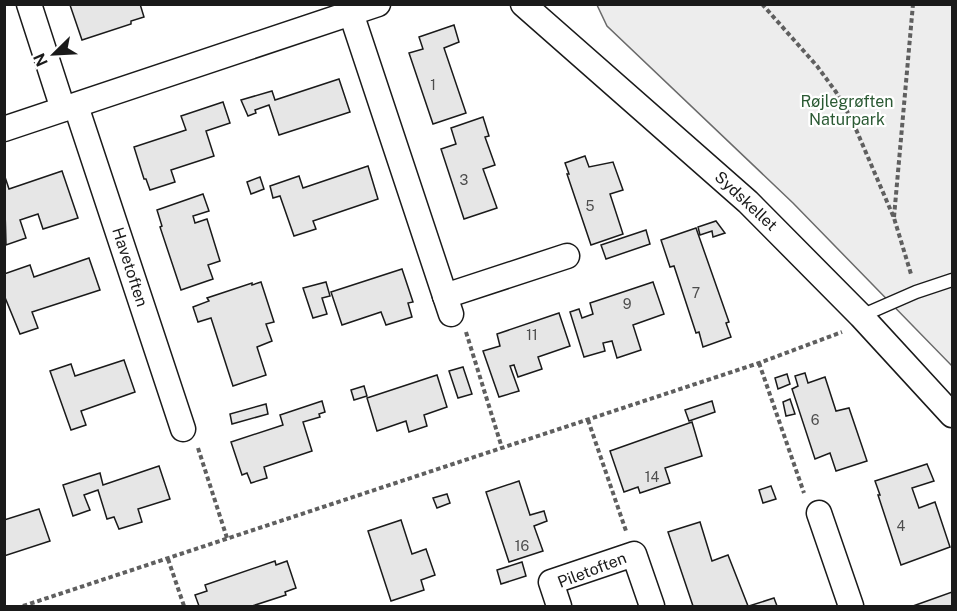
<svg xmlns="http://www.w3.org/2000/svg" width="957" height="611" font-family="'Public Sans',sans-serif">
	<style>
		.green { fill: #ededed; stroke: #6a6a6a; stroke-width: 1.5 }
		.building { fill: #e6e6e6; stroke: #1a1a1a; stroke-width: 1.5 }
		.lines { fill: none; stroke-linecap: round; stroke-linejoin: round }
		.service-casing { stroke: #1a1a1a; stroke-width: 15 }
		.minor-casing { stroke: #1a1a1a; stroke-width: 27 }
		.path { stroke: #5f5f5f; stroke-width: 4; stroke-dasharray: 4.5 3; stroke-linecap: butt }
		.service { stroke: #fff; stroke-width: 12 }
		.minor { stroke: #fff; stroke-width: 24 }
		.labels { text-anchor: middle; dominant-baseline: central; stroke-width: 4.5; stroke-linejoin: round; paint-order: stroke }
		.number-label { font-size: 14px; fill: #4d4d4d }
		.park-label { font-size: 16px; fill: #2b5a34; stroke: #fff }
		.street-label { font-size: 16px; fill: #1a1a1a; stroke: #fff }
	</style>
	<rect width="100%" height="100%" fill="#fff"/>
	<path class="green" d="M597,5h355v361l-159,-163 -186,-177z"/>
	<g class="building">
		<path d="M140,4l4,13 -13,4v3l-49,16 -12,-35z"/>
		<path d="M454,25l5,17 -15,6 22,65 -33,11 -24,-71 14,-4 -4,-12z"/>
		<path d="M339,79l11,33 -71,23 -10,-30 -14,5 1,3 -8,3 -7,-16 31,-9 3,9z"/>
		<path d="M223,102l7,21 -24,8 8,25 -43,14 4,12 -25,8 -4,-11h-2l-10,-32 52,-17 -5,-14z"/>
		<path d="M483,117l6,19 -4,1 10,28 -12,4 14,39 -33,11 -23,-70 15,-5 -5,-16z"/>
		<path d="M585,156l4,11 24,-5 10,28 -13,4 13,40 -32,11 -24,-71h2l-4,-11z"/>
		<path d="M368,166l10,33 -65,22 3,8 -22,7 -14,-40 -7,2 -3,-12 29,-10 4,12z"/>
		<path d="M62,171l16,47 -35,11 -5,-15 -18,6 6,18 -20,7 -2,-71 5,15z"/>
		<path d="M260,177l4,12 -13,5 -4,-12z"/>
		<path d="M203,194l6,17 -16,5 2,7 12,-4 13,42 -12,4 5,14 -32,11 -21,-63 2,-1 -5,-16z"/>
		<path d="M716,221l9,12 -12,4 -1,-6 -12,4 -2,-8z"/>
		<path d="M696,228l33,94 -3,1 5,14 -28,10 -4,-15 -3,1 -22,-67 -4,1 -9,-27z"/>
		<path d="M646,230l4,14 -44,15 -5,-14z"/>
		<path d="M89,258l11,32 -68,22 6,16 -18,6 -16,-39v-21l26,-9 4,12z"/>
		<path d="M402,269l11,33 -5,1 4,14 -26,8 -5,-13 -39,13 -11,-33z"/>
		<path d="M261,282l13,40 -8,2 6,17 -15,6 9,28 -33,11 -22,-68 -13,4 -5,-15 16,-6 -2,-3 45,-15v2z"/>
		<path d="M326,282l4,14 -8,2 5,16 -14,4 -10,-30z"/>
		<path d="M653,282l11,32 -31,11 8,25 -24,8 -5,-17 -9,2 2,8 -21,6 -14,-45 9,-3 3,9 11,-4 -3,-11z"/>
		<path d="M559,313l11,33 -32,11 4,12 -24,8 -4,-12 -4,1 9,25 -20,6 -16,-46 17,-5 -3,-12z"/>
		<path d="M124,360l11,32 -54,19 5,14 -15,5 -21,-59 21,-7 4,12z"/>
		<path d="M463,367l9,27 -14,4 -9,-27z"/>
		<path d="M805,373l3,10 17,-6 11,34 13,-3 18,53 -31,10 -6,-18 -15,6 -23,-70 6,-3 -3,-10z"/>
		<path d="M787,374l3,10 -12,5 -3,-11z"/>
		<path d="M437,375l10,32 -23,8 3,11 -18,6 -3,-11 -29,10 -10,-33z"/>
		<path d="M364,386l3,10 -13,4 -3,-10z"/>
		<path d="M790,399l5,15 -9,2 -3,-14z"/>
		<path d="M322,401l3,11 -6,2 1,3 -17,5 9,29 -48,16 3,11 -16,5 -4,-10 -5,2 -11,-33 52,-17 -3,-10z"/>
		<path d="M712,401l3,11 -26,9 -4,-11z"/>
		<path d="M266,404l2,10 -36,10 -2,-10z"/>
		<path d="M692,422l10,34 -37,12 5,15 -30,10 -2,-6 -14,5 -14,-41z"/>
		<path d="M927,464l7,17 -22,7 7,20 16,-6 15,45 -49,18 -23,-70h2l-5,-14z"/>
		<path d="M159,466l11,33 -32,10 4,13 -23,7 -5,-12 -7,2 -9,-29 -14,5 6,15 -17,6 -10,-31 37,-12 3,12z"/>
		<path d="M519,481l11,34 14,-4 3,10 -13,5 9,25 -34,11 -23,-70z"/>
		<path d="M771,486l5,13 -13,4 -4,-13z"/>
		<path d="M447,494l3,9 -13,5 -4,-10z"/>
		<path d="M39,509l11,32 -46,15v-36z"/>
		<path d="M401,520l11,34 14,-5 9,26 -14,5 3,10 -33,11 -23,-70z"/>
		<path d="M700,522l12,39 16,-6 20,51h-55l-25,-74z"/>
		<path d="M275,561l1,4 11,-4 9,27 -11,4 1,3 -34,11h-53l-4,-11 12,-4 -2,-6z"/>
		<path d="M522,562l4,14 -25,8 -4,-14z"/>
		<path d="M952,592v14h-39z"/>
		<path d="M774,598l3,8h-28z"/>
	</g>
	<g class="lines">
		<g class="service-casing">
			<path id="service" d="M861,316l55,-24 36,-12"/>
		</g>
		<g class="minor-casing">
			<g id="minor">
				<path d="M29,4l34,105"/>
				<path d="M523,4l225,198 113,114 91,99"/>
				<path d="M351,13l100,301"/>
				<path d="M76,106l107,323"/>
				<path d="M4,129l374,-125"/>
				<path d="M445,296l122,-40"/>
				<path d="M819,513l32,93"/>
				<path d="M559,606l-8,-24 83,-28 18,52"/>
			</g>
		</g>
		<g class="path">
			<path d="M762,4l55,62 19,26 16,28 42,98 17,56"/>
			<path d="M894,217l19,-213"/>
			<path d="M466,332l36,116"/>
			<path d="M759,363l45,130"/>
			<path d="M588,420l38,111"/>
			<path d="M198,448l29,90"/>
			<path d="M168,559l16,47"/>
			<path d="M23,606l736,-243 83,-31"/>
		</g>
		<use href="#service" class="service"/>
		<use href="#minor" class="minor"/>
	</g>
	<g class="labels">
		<g class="number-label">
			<text x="433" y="85">1</text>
			<text x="464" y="180">3</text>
			<text x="590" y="206">5</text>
			<text x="696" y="293">7</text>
			<text x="627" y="304">9</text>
			<text x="532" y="335">11</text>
			<text x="815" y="420">6</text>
			<text x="652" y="477">14</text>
			<text x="901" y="526">4</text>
			<text x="522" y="546">16</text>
		</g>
		<g class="park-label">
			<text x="847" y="101">Røjlegrøften<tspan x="847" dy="18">Naturpark</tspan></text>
		</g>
		<g class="street-label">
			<text transform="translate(746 201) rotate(43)">Sydskellet</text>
			<text transform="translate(130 267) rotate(72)">Havetoften</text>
			<text transform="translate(592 570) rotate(-21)">Piletoften</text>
		</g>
	</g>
	<rect width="957" height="611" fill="none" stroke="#1a1a1a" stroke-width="12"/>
	<g transform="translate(54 54) rotate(246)" stroke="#ffffff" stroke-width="4.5" paint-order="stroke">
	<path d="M0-4.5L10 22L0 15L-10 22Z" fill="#1a1a1a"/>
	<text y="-9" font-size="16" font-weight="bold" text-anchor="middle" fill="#1a1a1a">N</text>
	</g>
</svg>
